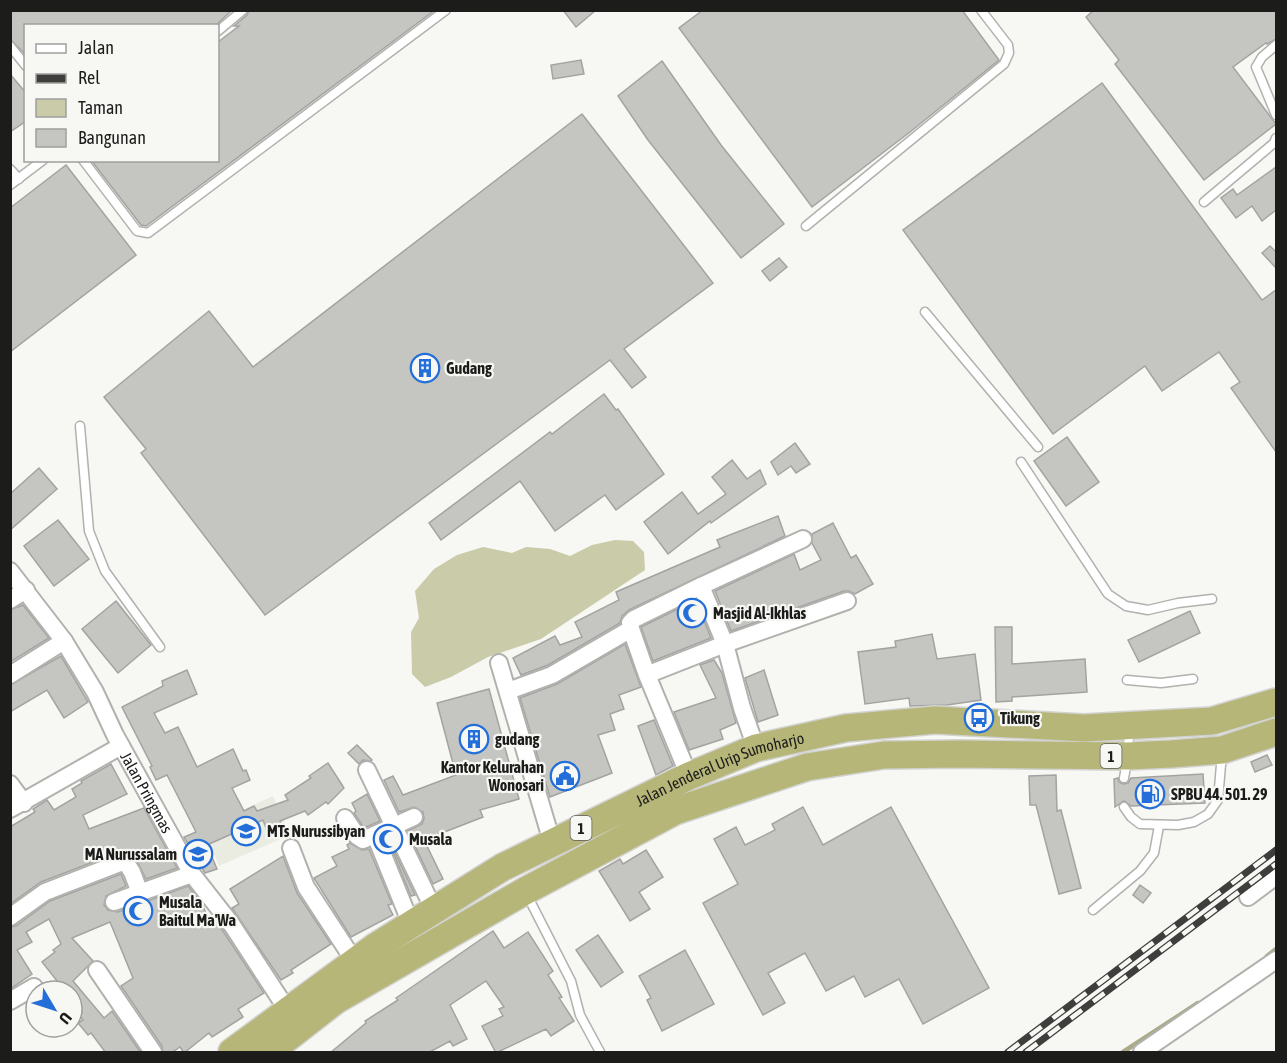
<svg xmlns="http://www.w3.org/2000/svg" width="1287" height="1063" font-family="'Asap Condensed',sans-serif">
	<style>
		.built { fill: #ebece1 }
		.green { fill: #cacba9 }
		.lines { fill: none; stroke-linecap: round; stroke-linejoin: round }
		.stream { stroke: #aaaa86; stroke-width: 4.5 }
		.building { fill: #c5c5c2; stroke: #a3a4a1; stroke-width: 1.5 }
		.service-casing { stroke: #b1b1ae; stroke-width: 11 }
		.minor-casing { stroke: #b1b1ae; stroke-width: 20 }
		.trunk-casing { stroke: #d2d2d1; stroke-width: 30 }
		.service { stroke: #fff; stroke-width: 8 }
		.minor { stroke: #fff; stroke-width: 16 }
		.trunk { stroke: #b6b678; stroke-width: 27 }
		.rail-casing { stroke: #3e3e3d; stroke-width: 7 }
		.rail { stroke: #f7f7f4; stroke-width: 4.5; stroke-dasharray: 14; stroke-linecap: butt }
		.labels { text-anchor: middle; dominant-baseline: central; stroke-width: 4.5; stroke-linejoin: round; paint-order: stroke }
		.shield { fill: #f7f7f4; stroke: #5e5e5c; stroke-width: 1.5 }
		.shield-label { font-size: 15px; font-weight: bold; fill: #1c1c1b }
		.poi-label { font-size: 16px; font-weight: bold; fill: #1c1c1b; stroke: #f7f7f4; text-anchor: start }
		.street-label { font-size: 16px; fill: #1c1c1b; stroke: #f7f7f4 }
	</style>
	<rect width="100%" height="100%" fill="#f7f7f4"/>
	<path class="built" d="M273,796l17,39 -71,31 -16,-38z"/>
	<path class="green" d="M615,540l18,1 11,11 1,18 -104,69 -53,18 -37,20 -26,10 -13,-13 -1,-42 8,-14 -4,-27 19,-22 23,-14 26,-8 29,6 14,-6 24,2 20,7 22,-11z"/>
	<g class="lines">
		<g class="stream">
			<path d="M1267,956l9,-7"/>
			<path d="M1123,1052l75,-49"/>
		</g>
	</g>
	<g class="building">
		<path d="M10,10h222l-17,16h-189v29l-16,-16z"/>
		<path d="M249,10h186l-289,216 -5,-1 -50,-65h127v-118l21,-16h-5l13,-11z"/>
		<path d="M563,10h33l-20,17z"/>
		<path d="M703,10h259l37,50 -89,72 -98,75 -133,-179z"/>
		<path d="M1094,10h182v29l-9,5 -1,-1 -33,24 43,57 -72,56 -89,-116 4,-4 -33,-43z"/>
		<path d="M581,60l3,14 -31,5 -2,-14z"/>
		<path d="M662,61l59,84 63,79 -43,34 -93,-118 -30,-44z"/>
		<path d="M10,74l16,19v28l-16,11z"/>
		<path d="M1102,83l160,217 14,-10v162l-45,-64 9,-6 -21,-30 -57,39 -17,-25 -92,68 -150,-204z"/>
		<path d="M582,114l131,169 -89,66 22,28 -14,11 -22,-28 -345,255 -124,-162 5,-4 -42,-52 105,-86 44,56z"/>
		<path d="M66,165l70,90 -126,97v-144z"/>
		<path d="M1276,167v43l-14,11 -10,-15 -16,12 -15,-20 12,-9 4,6z"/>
		<path d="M1270,246l6,6v16l-14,-15z"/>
		<path d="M779,258l8,9 -17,14 -8,-10z"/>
		<path d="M604,394l12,16 2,-1 46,65 -48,36 -11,-15 -50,36 -35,-50 -79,59 -12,-17 121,-91 2,2z"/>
		<path d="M1067,437l32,45 -33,24 -32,-45z"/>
		<path d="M795,443l15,21 -14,9 -5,-7 -13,9 -7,-13z"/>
		<path d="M732,460l15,19 13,-9 6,14 -55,39 -1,-2 -42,33 -24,-32 38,-30 16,22 28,-20 -14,-17z"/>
		<path d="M39,468l18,21 -47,41v-36z"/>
		<path d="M778,516l7,20 -156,74 -7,6 -2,7 -72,42 -27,10 -8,-17 42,-22 5,9 22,-8 -7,-15 44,-22 -3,-8 104,-45 -3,-7z"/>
		<path d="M58,520l31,39 -35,27 -30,-40z"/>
		<path d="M833,523l18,35 5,-3 17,29 -18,10 -6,-3h-5l-113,40 -16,-40 79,-37 6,16 21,-10 -9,-17v-9z"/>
		<path d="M696,600l15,38 -58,23 -12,-34z"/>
		<path d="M116,601l35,44 -33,28 -36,-44z"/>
		<path d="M23,605l26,33 -39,24v-52z"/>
		<path d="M1190,611l10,22 -61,29 -11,-22z"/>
		<path d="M995,627h17v37l73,-5 2,33 -75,5v4l-16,1z"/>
		<path d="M932,634l5,25 38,-5 6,46 -34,5 -37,1 -1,-8 -44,6 -7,-52 38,-5 -1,-6z"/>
		<path d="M625,644l16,43 -22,8 5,14 -14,5 5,16 -17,5 14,38 -62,24 -30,-99 37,-14z"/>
		<path d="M61,656l27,46 -24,16 -17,-28 -37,22v-27z"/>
		<path d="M714,660l8,13 14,50 -16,7 3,9 -34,11 -15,-38 42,-14 -16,-33z"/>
		<path d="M187,670l10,24 -43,19 11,20 13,-6 19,40 36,-18 10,22 3,-1 4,10 -18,8 12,23 10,-5 3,5 31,-11 -3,-5 26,-17 -2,-2 19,-13 16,25 -16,16 -2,-2 -18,13 -3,-4 -25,10 4,10 -15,5 -6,-16 -56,25 10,24 -12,4 -21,-36 12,-5 -29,-57 -11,5 -6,-13 2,-1 -30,-59 41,-21 -1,-5z"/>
		<path d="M764,670l14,45 -20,7 -13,-44z"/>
		<path d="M489,689l30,110 -39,11 3,7 -59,23 19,39 -10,5 -25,-53 14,-7 2,-5 -1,-7 -9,-5 -15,5 -15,-32 9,-4 10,19 53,-20 -19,-72z"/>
		<path d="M654,720l19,46 -17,9 -18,-49z"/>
		<path d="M357,745l15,15 -1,1 -8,-1 -4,4 -11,-11z"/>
		<path d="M1267,755l5,10 -17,7 -4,-10z"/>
		<path d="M111,764l16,30 -44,21 6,14 55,-21 33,60 -31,11 -12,-24 -4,-3 -8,-1 -81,31 -31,22v-77l25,-15 -2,-3 14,-9 7,10 22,-13 -4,-8 10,-6 -1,-2z"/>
		<path d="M1203,774l2,29 -74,3 -7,-5 -9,6 -1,-28 4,-1 1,4 4,2 5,-1 3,-5z"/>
		<path d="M1056,775l1,36 4,-1 20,78 -22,6 -23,-89h-6l-1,-29z"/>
		<path d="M367,794l13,27 -16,7 -10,-15 2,-2 -4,-8z"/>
		<path d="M803,807l20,38 68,-38 98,181 -66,36 -24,-45 -34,18 -11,-21 -28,15 -21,-38 -37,20 17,30 -22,12 -60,-112 35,-19 -24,-45 22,-12 9,18 30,-15 -3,-6z"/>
		<path d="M388,840h1l26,55 -4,1z"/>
		<path d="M350,843l12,7 7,-1 23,55 -4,1 5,10 -42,22 -37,-59 23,-12 -5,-9 17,-8 -2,-4z"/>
		<path d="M646,850l17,27 -24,15 11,17 -20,12 -31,-50 21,-12 3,5z"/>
		<path d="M283,856l14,37 34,51 -40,26 2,3 -12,7 -49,-72 7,-4 -9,-15z"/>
		<path d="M121,874l5,12 -20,10 -2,9 4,5 10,2 70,-26 13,16 9,20 4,-3 9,12 41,62 -26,16 5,8 -31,20 -3,-4 -25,20 -4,-6 -9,6h-8l-1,-7 -41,-60 12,-8 -23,-56 -38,16 21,23 -20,20 31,37 8,-7 29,42h-35l-15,-20 -3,2 -10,-12 5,-3 -5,-6 4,-2 -10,-13v-8h-7l-23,-29 13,-10 -2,-2 8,-6 -12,-25 -23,13 6,10 -15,8 15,24 -22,15v-62l6,-1 34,-25z"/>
		<path d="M1140,885l11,8 -8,10 -10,-8z"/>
		<path d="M493,931l11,17 24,-16 25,39 -5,4 14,22 -3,1 15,23 -23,15 -5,-7 -50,24 -14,-27 21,-10 -4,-7 5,-2 -18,-26 -36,24 17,34 -14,7 -3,-5 -22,12h-98l36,-30 -1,-2 33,-21 -2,-2z"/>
		<path d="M598,935l25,37 -22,15 -25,-37z"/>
		<path d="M685,950l29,54 -52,27 -15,-31 4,-2 -12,-22z"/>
	</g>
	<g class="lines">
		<g class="service-casing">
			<g id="service">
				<path d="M218,31l25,-21"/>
				<path d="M1276,45l-14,12 -6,10 20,48"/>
				<path d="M10,46l16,20"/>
				<path d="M83,160l54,71 11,2 298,-223"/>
				<path d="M10,169l9,10"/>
				<path d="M10,185l33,-25"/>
				<path d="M1204,202l70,-59 2,-5"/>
				<path d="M806,226l198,-162 5,-11 -1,-8 -27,-35"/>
				<path d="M925,312l113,135"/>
				<path d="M80,426l9,105 16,40 55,76"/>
				<path d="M1021,462l87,132 18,12 22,4 30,-7 34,-4"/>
				<path d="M1127,680l34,3 32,-4"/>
				<path d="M1124,778l4,-22 1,-28"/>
				<path d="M1124,807l7,10 9,7 38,1 16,-3 14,-8 10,-14 4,-47"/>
				<path d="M527,895l44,86 9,34 20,37"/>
				<path d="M1093,910l47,-39 14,-18 5,-27"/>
			</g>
		</g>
		<g class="minor-casing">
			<g id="minor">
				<path id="s1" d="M10,571l54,70 31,51 20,43 77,139 40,51 56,86"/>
				<path d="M701,586l24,58 17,64 14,40"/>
				<path d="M10,600l16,-10"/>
				<path d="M631,629l16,46 42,101"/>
				<path d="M499,663l53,179"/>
				<path d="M654,672l71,-28 122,-43"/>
				<path d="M10,675l54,-34"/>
				<path d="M508,691l44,-16 79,-46 -1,-6 4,-4 67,-33 102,-47"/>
				<path d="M367,770l67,140"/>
				<path d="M10,784l14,19"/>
				<path d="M10,809l111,-63"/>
				<path d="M345,818l12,18 6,4 51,-23"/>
				<path d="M375,835l36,89"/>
				<path d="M291,848l15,39 49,75"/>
				<path d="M1248,897l28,-21"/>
				<path d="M114,902l78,-28"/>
				<path d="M10,917l35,-25 80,-31 7,11 8,21"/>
				<path d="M97,970l56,82"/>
				<path d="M10,1001l24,-14"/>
				<path d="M1142,1052l134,-92"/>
			</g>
		</g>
		<g class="trunk-casing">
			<g id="trunk">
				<path id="s2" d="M232,1052l143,-105 128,-80 186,-91 67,-28 90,-20 89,-8 149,8 128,-7 64,-19"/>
				<path d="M269,1052l67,-52 189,-109 150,-80 132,-44 77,-12 75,-1 169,2 43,-2 51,-4 54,-18"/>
			</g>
		</g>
		<use href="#service" class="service"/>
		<use href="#minor" class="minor"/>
		<use href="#trunk" class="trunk"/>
		<g class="rail-casing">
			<g id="rail">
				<path d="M1008,1052l268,-202"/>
				<path d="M1026,1052l250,-188"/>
			</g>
		</g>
		<use href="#rail" class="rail"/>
	</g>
	<defs>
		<g id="building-ring" transform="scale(1.5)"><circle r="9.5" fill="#f7f7f4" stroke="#236ed9" stroke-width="1.5"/><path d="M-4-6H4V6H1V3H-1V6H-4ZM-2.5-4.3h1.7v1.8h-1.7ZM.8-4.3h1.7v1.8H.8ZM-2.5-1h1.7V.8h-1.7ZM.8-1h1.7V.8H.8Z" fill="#236ed9"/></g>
		<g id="mosque-ring" transform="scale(1.5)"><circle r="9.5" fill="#f7f7f4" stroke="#236ed9" stroke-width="1.5"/><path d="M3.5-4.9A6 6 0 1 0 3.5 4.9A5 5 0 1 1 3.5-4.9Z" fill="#236ed9"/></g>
		<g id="bus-ring" transform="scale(1.5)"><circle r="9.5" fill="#f7f7f4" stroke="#236ed9" stroke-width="1.5"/><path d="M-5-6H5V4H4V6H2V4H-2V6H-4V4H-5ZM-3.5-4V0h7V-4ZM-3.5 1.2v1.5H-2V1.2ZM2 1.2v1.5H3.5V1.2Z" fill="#236ed9"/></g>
		<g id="civic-ring" transform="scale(1.5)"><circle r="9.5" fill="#f7f7f4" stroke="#236ed9" stroke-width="1.5"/><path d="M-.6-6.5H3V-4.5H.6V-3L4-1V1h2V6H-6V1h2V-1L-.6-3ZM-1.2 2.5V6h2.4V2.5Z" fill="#236ed9"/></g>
		<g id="fuel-ring" transform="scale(1.5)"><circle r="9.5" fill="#f7f7f4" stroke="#236ed9" stroke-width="1.5"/><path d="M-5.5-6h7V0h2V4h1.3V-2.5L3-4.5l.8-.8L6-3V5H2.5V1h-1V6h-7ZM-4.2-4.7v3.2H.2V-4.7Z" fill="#236ed9"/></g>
		<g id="school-ring" transform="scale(1.5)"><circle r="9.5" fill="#f7f7f4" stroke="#236ed9" stroke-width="1.5"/><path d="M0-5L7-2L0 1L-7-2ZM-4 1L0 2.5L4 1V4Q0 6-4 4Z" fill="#236ed9"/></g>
	</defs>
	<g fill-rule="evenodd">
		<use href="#building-ring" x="425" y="368"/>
		<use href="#mosque-ring" x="692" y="613"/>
		<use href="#bus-ring" x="979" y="718"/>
		<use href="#building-ring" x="474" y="739"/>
		<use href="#civic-ring" x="565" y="776"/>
		<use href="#fuel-ring" x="1150" y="794"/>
		<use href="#school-ring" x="246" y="831"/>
		<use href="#mosque-ring" x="388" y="839"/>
		<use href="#school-ring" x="198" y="854"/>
		<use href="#mosque-ring" x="138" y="911"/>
	</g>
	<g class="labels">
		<g class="shield">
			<rect x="1100.5" y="744" width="21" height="24" rx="4.5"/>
			<rect x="570.5" y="816" width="21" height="24" rx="4.5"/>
		</g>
		<g class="shield-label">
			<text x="1111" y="756">1</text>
			<text x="581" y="828">1</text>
		</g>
		<g class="poi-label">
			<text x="446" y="368">Gudang</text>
			<text x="713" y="613">Masjid Al-Ikhlas</text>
			<text x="1000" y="718">Tikung</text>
			<text x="495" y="739">gudang</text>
			<text x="544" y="767" text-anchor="end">Kantor Kelurahan<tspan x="544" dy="18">Wonosari</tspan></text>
			<text x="1171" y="794">SPBU 44. 501. 29</text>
			<text x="267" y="831">MTs Nurussibyan</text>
			<text x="409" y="839">Musala</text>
			<text x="177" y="854" text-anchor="end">MA Nurussalam</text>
			<text x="159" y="902">Musala<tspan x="159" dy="18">Baitul Ma'Wa</tspan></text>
		</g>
		<g class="street-label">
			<text stroke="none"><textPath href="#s2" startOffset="567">Jalan Jenderal Urip Sumoharjo</textPath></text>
			<text stroke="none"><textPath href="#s1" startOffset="261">Jalan Pringmas</textPath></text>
		</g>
	</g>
	<rect width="1287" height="1063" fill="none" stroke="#1c1c1b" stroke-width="24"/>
	<rect x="24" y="24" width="195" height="138" fill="#f7f7f4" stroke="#9f9f9d" stroke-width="1.5"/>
	<rect x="36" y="44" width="30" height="9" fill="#ffffff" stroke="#9f9f9d" stroke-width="1.5"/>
	<text x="78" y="54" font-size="18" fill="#1c1c1b">Jalan</text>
	<rect x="36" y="74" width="30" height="9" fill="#3e3e3d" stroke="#9f9f9d" stroke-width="1.5"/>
	<text x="78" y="84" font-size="18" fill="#1c1c1b">Rel</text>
	<rect x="36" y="99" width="30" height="18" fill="#cacba9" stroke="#9f9f9d" stroke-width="1.5"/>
	<text x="78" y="114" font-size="18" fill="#1c1c1b">Taman</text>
	<rect x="36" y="129" width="30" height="18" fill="#c5c5c2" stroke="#9f9f9d" stroke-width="1.5"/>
	<text x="78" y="144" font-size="18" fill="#1c1c1b">Bangunan</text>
	<g transform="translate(54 1009) rotate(129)"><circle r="28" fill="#f7f7f4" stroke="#9f9f9d" stroke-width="1.5"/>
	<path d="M0-4.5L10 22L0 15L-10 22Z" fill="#236ed9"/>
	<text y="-9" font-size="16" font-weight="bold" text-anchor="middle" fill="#1c1c1b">U</text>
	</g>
</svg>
